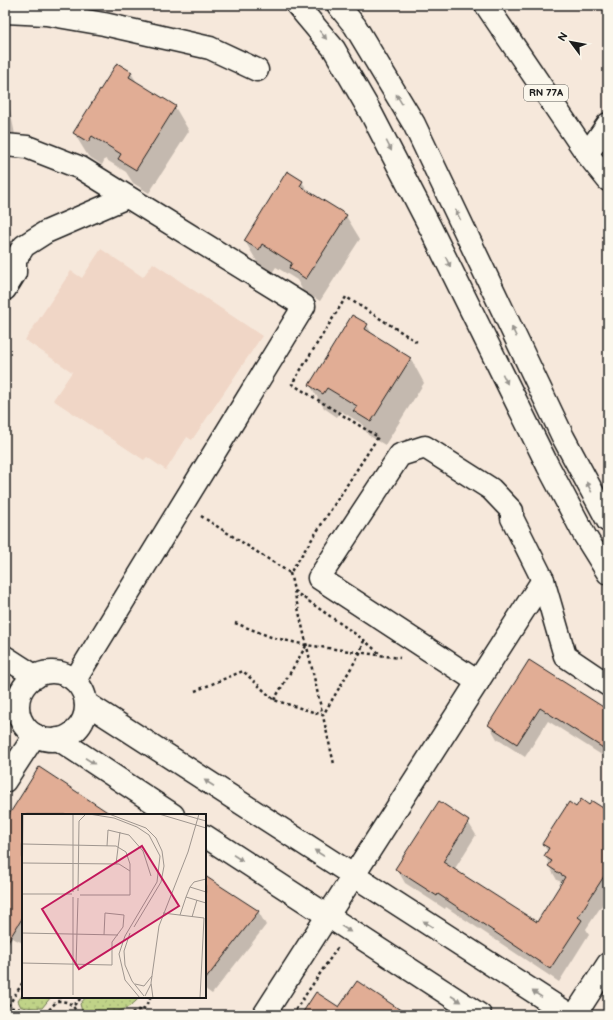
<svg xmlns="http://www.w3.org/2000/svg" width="613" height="1020" font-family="'Balsamiq Sans',sans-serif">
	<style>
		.built { fill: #f0d6c6 }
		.grass { fill: url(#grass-dots); stroke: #6e7852 }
		.shadow { fill: #0003 }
		.building { fill: #e1ad95; stroke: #1c1c1c }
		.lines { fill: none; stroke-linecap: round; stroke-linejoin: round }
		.minor-casing { stroke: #1c1c1c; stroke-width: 25 }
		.major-casing { stroke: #1c1c1c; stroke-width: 25 }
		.highway-casing { stroke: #1c1c1c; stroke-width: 25 }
		.path { stroke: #1c1c1c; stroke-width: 2.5; stroke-dasharray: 3 3; stroke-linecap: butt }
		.minor { stroke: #fbf7ec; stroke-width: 22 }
		.major { stroke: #fbf7ec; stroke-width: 22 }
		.highway { stroke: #fbf7ec; stroke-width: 22 }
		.oneway { fill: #97948e }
		.labels { text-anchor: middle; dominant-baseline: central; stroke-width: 4; stroke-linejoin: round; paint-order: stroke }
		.shield { fill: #fbf7ec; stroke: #5f5e5a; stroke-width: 1 }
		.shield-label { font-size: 10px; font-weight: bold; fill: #1c1c1c }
		.inset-road { fill: none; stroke: #9f968f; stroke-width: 1 }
		.view { fill: #c2185b; fill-opacity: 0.15; stroke: #c2185b; stroke-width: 2 }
		.inset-edge { fill: none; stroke: #1c1c1c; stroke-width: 2 }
	</style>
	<defs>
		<pattern id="grass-dots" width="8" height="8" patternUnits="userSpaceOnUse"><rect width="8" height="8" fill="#c0d388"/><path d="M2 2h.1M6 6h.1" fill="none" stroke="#a4b575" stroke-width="1.8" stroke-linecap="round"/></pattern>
	</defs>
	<rect width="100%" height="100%" fill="#f6e8db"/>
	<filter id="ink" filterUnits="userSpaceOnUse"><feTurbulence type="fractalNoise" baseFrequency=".025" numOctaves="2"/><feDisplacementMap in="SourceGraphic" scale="8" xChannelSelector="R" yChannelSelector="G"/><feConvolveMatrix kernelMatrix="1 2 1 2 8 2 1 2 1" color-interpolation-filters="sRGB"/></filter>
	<g filter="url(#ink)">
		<path class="built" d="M101,249l42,28 10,-14 109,73 -70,104 -5,-3 -21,33 -19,-13 -3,3 -91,-60 19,-28 -47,-32 46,-69 11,7z"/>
		<g class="grass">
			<path d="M23,994v3h28l-9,11 -21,-1 -3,-6z"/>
			<path d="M86,997h54c-16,18 -35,18 -57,18l-3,-11z"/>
		</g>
		<g class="shadow">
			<path d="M117,64l14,9 7,11 37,23 14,24 -40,62 -16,-10 -7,-11 -21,-13 -3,6 -14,-9 -14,-23z"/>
			<path d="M5,83l10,52 -10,3z"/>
			<path d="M302,182l7,10 37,24 14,23 -40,62 -17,-10 -6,-11 -21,-13 -4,6 -13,-8 -14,-24z"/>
			<path d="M367,325l6,11 38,23 13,24 -39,62 -17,-10 -6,-11 -21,-13 -4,6 -13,-9 -14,-23z"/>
			<path d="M530,661l78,50v48l-60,-38 -23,36 -28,-18 -8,-14z"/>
			<path d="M39,768l71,47h-87v128l-11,-5 -3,6 -4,-3v-118z"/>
			<path d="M590,806l18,5v85l-22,33 3,5 -30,48 -113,-75 -1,2 -40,-26 -8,-14 71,-47 8,13 -22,35 83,53 26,-40 -6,-3 -8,-14 1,-1 -5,-9 3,-4 -5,-8 33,-36z"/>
			<path d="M205,877l53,34 8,14 -54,69 -7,-5z"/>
		</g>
		<g class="building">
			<path d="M117,63l15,9 -3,5 47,29 -40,64 -18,-11 3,-5 -29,-18 -4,6 -15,-9z"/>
			<path d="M287,171l16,10 -3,5 47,29 -41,64 -17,-11 3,-5 -30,-19 -3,6 -15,-9z"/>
			<path d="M352,315l16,9 -3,5 46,29 -40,64 -18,-11 4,-5 -30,-18 -4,6 -14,-9z"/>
			<path d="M529,660l79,50v41l-68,-43 -23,36 -29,-19z"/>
			<path d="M39,767l73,48h-89v102l-18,29v-125z"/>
			<path d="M581,799l8,6 3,-4 16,10v59l-30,47 4,3 -32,49 -112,-75 -1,2 -42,-27 44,-68 30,20 -26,41 94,60 28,-45 -17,-11 4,-5 -8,-5 5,-8 -7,-4 27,-42 7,5z"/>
			<path d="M205,876l54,35 -54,69z"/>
			<path d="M357,981l51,34h-107l15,-23 23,15z"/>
		</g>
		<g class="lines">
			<g class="minor-casing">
				<g id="minor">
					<path d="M5,12l41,2 58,10 106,24 47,22"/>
					<path d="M5,145l22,2 54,21 223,138 -229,374"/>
					<path d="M587,154l21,-30"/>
					<path d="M5,289l10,-16v-13l9,-14 22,-14 81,-35"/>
					<path d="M5,657l31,20"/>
					<circle cx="52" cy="706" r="34"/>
					<path d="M478,682l-159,-104 81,-123 25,-8 66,42 21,22v7l31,62 22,76 43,29"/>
					<path d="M86,703l484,312"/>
					<path d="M58,739l115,76"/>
					<path d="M5,781l30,-46"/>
					<path d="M205,836l275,179"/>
					<path d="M264,1015l279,-435"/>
					<path d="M575,1015l33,-51"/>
				</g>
			</g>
			<g class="major-casing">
				<path id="major" d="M486,5l101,149 21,26"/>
			</g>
			<g class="highway-casing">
				<g id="highway">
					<path d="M297,5l37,44 37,64 59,114 118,239 37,70 23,37"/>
					<path d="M338,5l17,21 59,98 149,313 45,84"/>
				</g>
			</g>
			<g class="path">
				<path d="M201,516l89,57 88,-136 -86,-53 54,-87 71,45"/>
				<path d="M290,573l44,191"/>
				<path d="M294,591l70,49 17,15"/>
				<path d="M235,623l36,14 35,8 94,13"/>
				<path d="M195,691l48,-20 31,29 49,15 37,-62 4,-13"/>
				<path d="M274,700l32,-54"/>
				<path d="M74,1005l8,-8"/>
				<path d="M5,1007l42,5"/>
				<path d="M5,1011l18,-29"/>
				<path d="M47,1015v-3l10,-11c12,0 16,3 21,14"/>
				<path d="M126,1015l18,-7"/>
				<path d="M140,1015l11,-18"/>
				<path d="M292,1015l46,-68"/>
			</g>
			<use href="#minor" class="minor"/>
			<use href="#major" class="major"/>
			<use href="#highway" class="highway"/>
		</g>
		<defs><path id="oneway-solid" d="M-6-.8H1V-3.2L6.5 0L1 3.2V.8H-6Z"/></defs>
		<g class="oneway">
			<use href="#oneway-solid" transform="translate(323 35) rotate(50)"/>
			<use href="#oneway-solid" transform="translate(399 99) rotate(-121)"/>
			<use href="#oneway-solid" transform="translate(389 146) rotate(63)"/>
			<use href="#oneway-solid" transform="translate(458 215) rotate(-116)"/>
			<use href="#oneway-solid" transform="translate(448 262) rotate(64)"/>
			<use href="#oneway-solid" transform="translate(514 332) rotate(-115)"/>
			<use href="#oneway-solid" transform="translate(505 379) rotate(64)"/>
			<use href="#oneway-solid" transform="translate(589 487) rotate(-117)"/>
			<use href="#oneway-solid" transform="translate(90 761) rotate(33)"/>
			<use href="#oneway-solid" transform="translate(209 783) rotate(-147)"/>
			<use href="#oneway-solid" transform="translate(319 853) rotate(-147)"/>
			<use href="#oneway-solid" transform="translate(238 858) rotate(33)"/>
			<use href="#oneway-solid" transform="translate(428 924) rotate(-147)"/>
			<use href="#oneway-solid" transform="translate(346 929) rotate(33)"/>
			<use href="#oneway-solid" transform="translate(537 994) rotate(-147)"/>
			<use href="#oneway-solid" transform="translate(456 999) rotate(33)"/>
		</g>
	</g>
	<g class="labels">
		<rect class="shield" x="524" y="85" width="44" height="16" rx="3"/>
		<g class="shield-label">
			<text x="546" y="93">RN 77A</text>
		</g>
	</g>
	<g transform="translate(22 814)">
		<rect width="184" height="184" fill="#f6e8db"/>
		<path class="inset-road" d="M67,0l25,4 23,9 12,8 11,21 -3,26 -32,54 -6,18 6,26 15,18M87,0l37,14 10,10 6,13 2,15 -3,16 -27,45M137,0l47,14M159,0l25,7M1,30l93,2 10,6 4,12v31h-50M85,32l1,-16 21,5 14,16 8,25M1,49l96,1 11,7M94,50l4,-32M168,73l4,-5 12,-3M56,77l1,-70 7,-7M51,78v-78M0,80h50M51,83v98M164,83l4,-10 16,5M0,87l1,-87M141,99l41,5 -4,80M158,101l6,-18 20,6M170,103l5,-17M0,119l96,2M108,119l-6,18 1,14 7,16 12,15M0,149l90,2v-23l11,-15 1,-12 -19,-2 -1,22M54,152l2,-68M113,170l9,2 8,-10M123,182l6,-12M131,184l-2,-15 8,-57 29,-74 11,-38"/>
		<path class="view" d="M120,32l37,60 -100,63 -37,-60z"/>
		<rect width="184" height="184" class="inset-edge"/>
	</g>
	<rect width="613" height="1020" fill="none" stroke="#fbf7ec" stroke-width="20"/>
	<rect x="10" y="10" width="593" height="1000" fill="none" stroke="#1c1c1c" stroke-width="1.5" filter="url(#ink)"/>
	<g transform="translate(571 42) rotate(302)" stroke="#fbf7ec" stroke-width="3" paint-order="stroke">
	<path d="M0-3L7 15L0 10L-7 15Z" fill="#1c1c1c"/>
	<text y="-6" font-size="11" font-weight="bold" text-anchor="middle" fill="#1c1c1c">N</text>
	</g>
</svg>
